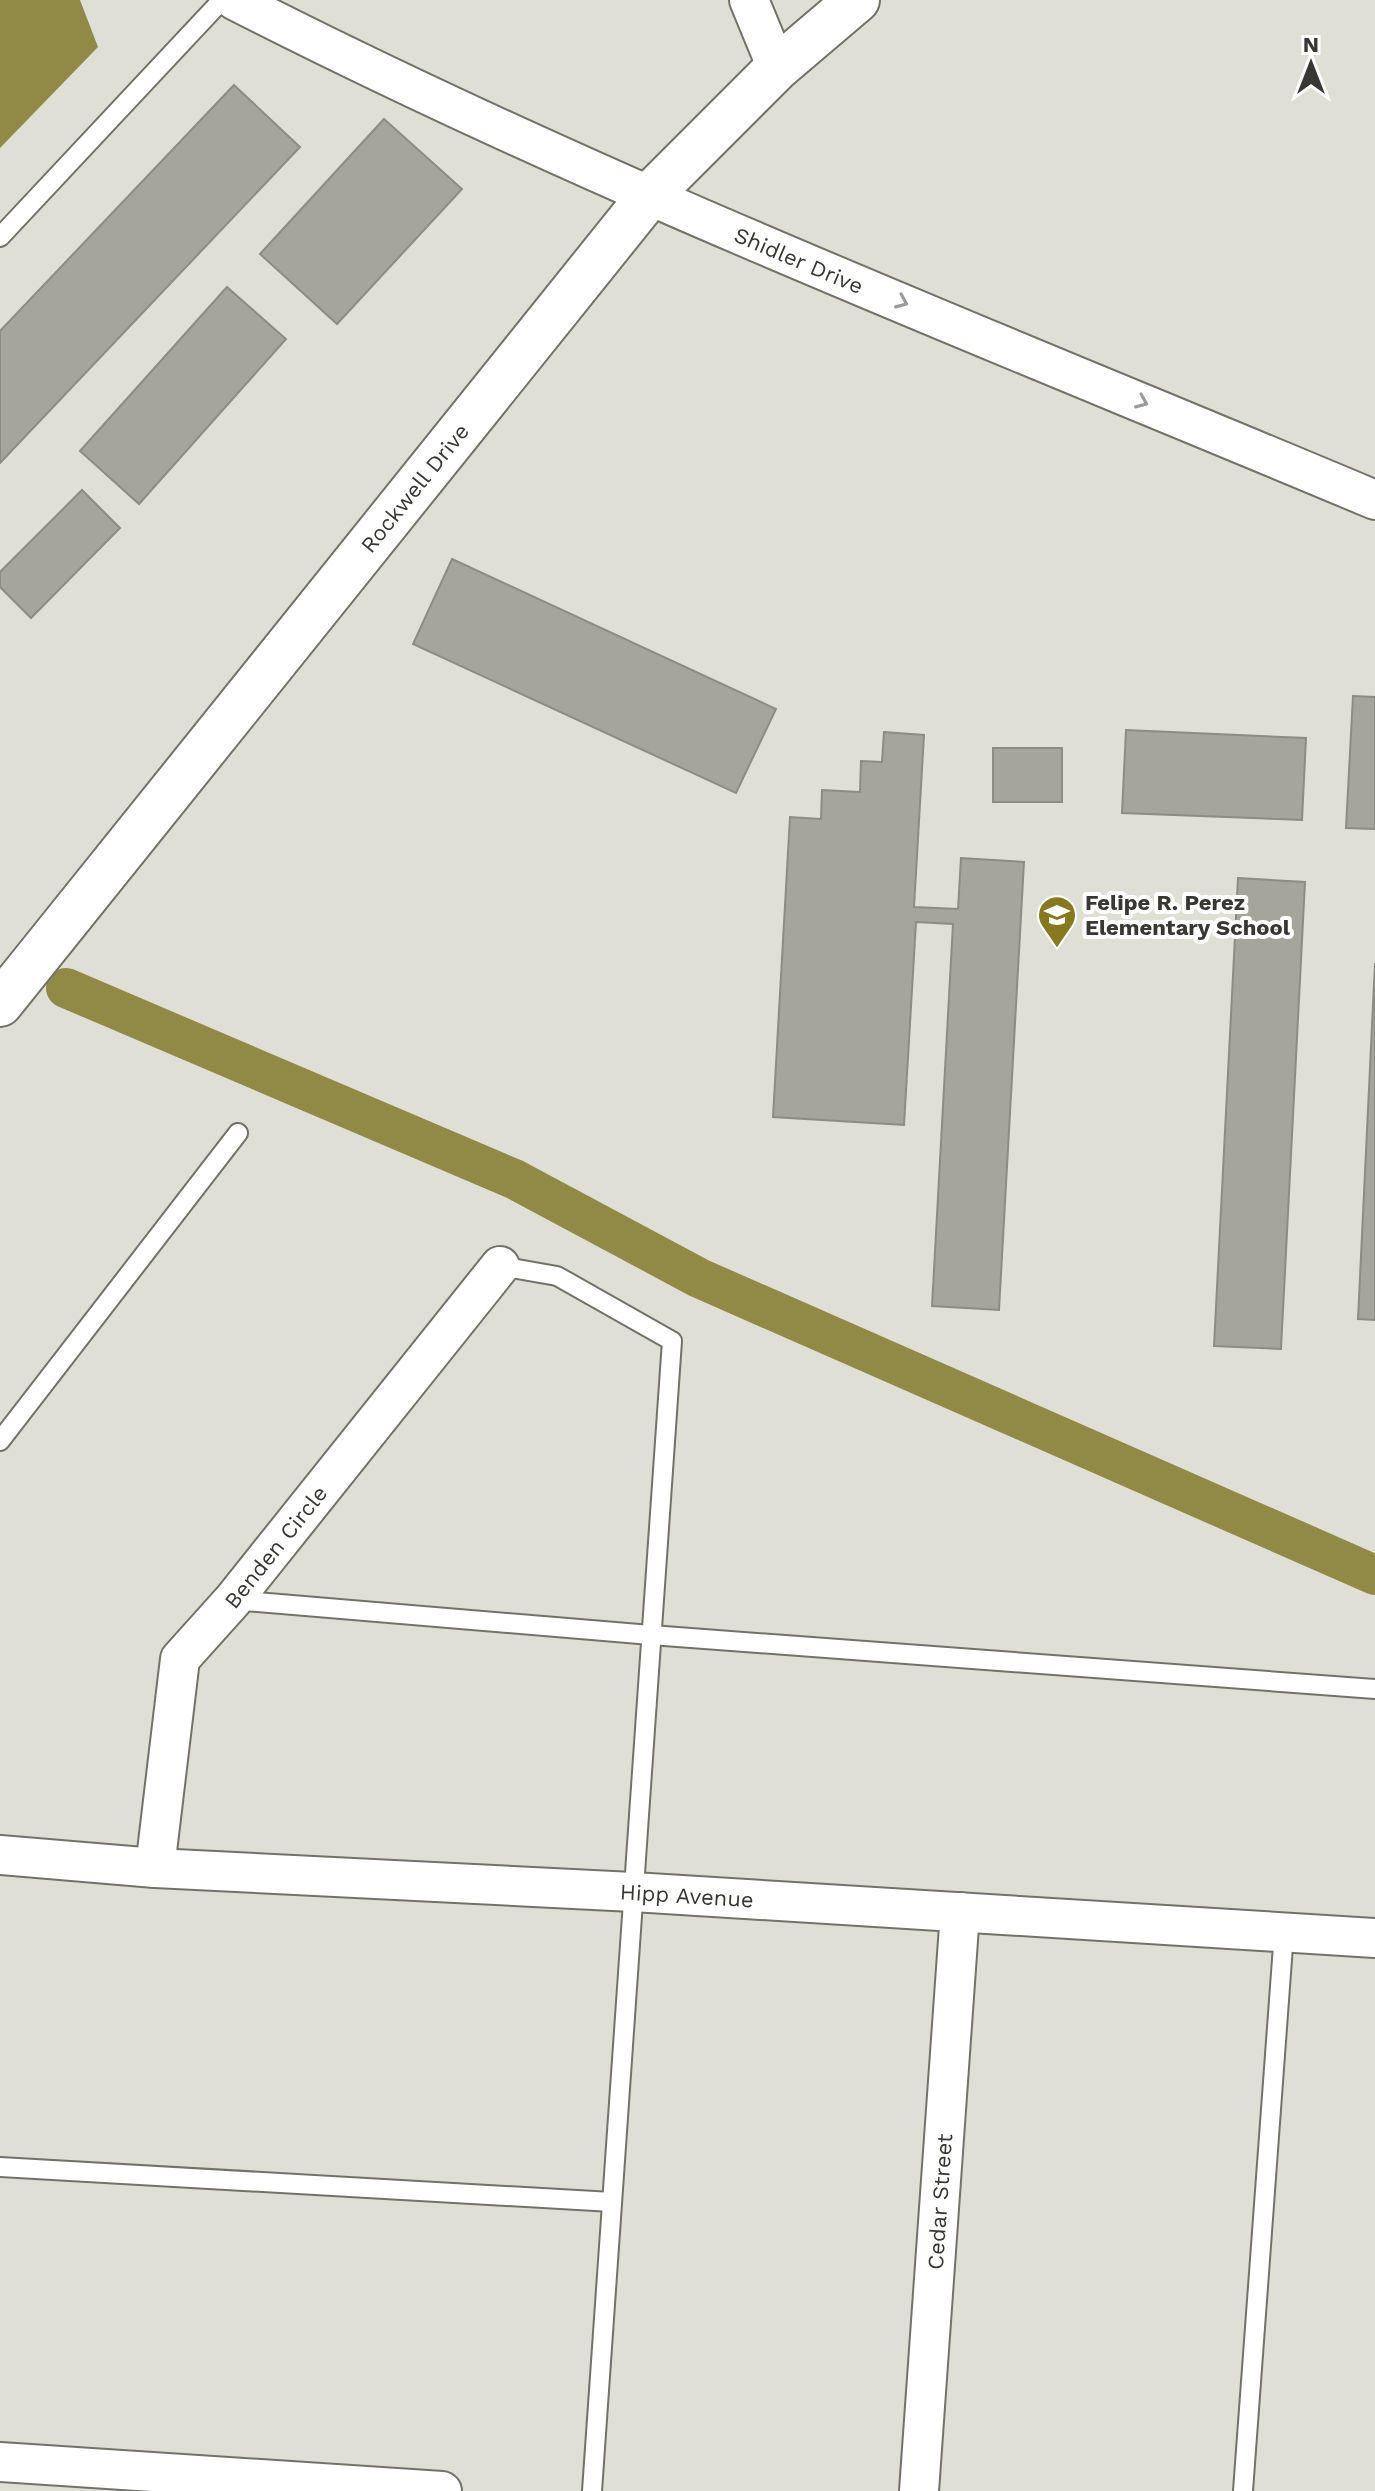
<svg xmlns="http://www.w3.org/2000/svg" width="1375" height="2491" font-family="'Work Sans',sans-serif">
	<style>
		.water { fill: #918946 }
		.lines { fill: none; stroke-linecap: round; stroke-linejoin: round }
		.canal { stroke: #918946; stroke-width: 40 }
		.building { fill: #a6a59c; stroke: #8d8c83; stroke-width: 2 }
		.lane-casing { stroke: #737269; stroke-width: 22 }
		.street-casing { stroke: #737269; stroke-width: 42 }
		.secondary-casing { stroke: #737269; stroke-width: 48 }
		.lane { stroke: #fff; stroke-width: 18 }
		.street { stroke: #fff; stroke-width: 38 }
		.secondary { stroke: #fff; stroke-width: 44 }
		.oneway { stroke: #9c9b99 }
		.labels { text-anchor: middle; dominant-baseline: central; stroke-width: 8; stroke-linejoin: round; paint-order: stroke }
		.street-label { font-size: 22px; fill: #383733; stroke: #fff }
		.poi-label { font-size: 22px; font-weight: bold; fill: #383733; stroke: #fff; text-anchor: start }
	</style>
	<rect width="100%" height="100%" fill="#e0dfd5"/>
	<path class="water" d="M0,0h80l18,47 -98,101z"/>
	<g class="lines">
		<path class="canal" d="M66,988l448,191 185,99 676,297"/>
	</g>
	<g class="building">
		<path d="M234,85l66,62 -300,316v-132z"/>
		<path d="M384,119l78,70 -125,135 -77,-70z"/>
		<path d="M227,287l59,52 -147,165 -59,-53z"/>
		<path d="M82,490l38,38 -89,90 -31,-31v-15z"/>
		<path d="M452,559l324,150 -40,84 -323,-149z"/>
		<path d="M1353,696l22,1v132l-29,-1z"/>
		<path d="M1126,730l180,8 -4,82 -180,-7z"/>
		<path d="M884,732l40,3 -10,172 44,2 3,-51 63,4 -25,448 -67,-4 21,-382 -37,-2 -12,203 -131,-8 17,-300 31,2 1,-29 38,2 1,-31 21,1z"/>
		<rect x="993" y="748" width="69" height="54"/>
		<path d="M1238,878l67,4 -24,467 -67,-3z"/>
		<path d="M1375,963v357l-17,-1z"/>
	</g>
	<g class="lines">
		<g class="lane-casing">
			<g id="lane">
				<path d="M0,237l222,-237"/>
				<path d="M500,1266l57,10 115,65 -80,1150"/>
				<path d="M0,1441l238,-308"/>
				<path d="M233,1600l418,35 724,54"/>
				<path d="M0,2167l612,35"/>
				<path d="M1243,2491l41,-559"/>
			</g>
		</g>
		<g class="street-casing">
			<g id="street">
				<path id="s1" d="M234,0c370,189 758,339 1141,500"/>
				<path d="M749,0l28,68"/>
				<path id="s2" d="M0,1855l155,13 478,24 742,46"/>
				<path id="s3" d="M155,1868l25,-209 53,-59 267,-334"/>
				<path d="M0,2462l442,29"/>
				<path id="s4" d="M919,2491l41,-579"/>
			</g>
		</g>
		<g class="secondary-casing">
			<g id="secondary">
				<path id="s5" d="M0,1004l649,-808 128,-128 80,-68"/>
			</g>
		</g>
		<use href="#lane" class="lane"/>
		<use href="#street" class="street"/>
		<use href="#secondary" class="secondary"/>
	</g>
	<defs><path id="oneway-chevron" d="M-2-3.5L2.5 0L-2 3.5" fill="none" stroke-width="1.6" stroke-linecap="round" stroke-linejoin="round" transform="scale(2)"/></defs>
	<g class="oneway">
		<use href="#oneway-chevron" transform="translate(902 302) rotate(23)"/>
		<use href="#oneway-chevron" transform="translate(1142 402) rotate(23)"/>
	</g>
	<defs>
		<g id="school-pin" transform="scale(2)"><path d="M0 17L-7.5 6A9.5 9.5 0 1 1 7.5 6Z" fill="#857a20" stroke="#fff"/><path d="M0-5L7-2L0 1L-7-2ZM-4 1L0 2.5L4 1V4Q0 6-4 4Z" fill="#fff"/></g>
	</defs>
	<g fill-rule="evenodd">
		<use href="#school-pin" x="1057" y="915"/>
	</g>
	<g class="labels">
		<g class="street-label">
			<text stroke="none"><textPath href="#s1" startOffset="622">Shidler Drive</textPath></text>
			<text stroke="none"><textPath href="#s5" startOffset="662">Rockwell Drive</textPath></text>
			<text stroke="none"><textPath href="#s3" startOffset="358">Benden Circle</textPath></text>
			<text stroke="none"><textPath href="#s2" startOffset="688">Hipp Avenue</textPath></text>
			<text stroke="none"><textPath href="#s4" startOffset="290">Cedar Street</textPath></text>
		</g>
		<g class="poi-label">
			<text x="1085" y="902">Felipe R. Perez<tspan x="1085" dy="25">Elementary School</tspan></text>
		</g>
	</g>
	<g transform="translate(1311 64)" stroke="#ffffff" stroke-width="6" paint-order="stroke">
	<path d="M0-6L14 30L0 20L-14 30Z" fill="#383733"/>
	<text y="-12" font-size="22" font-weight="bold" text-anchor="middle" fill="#383733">N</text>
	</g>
</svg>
